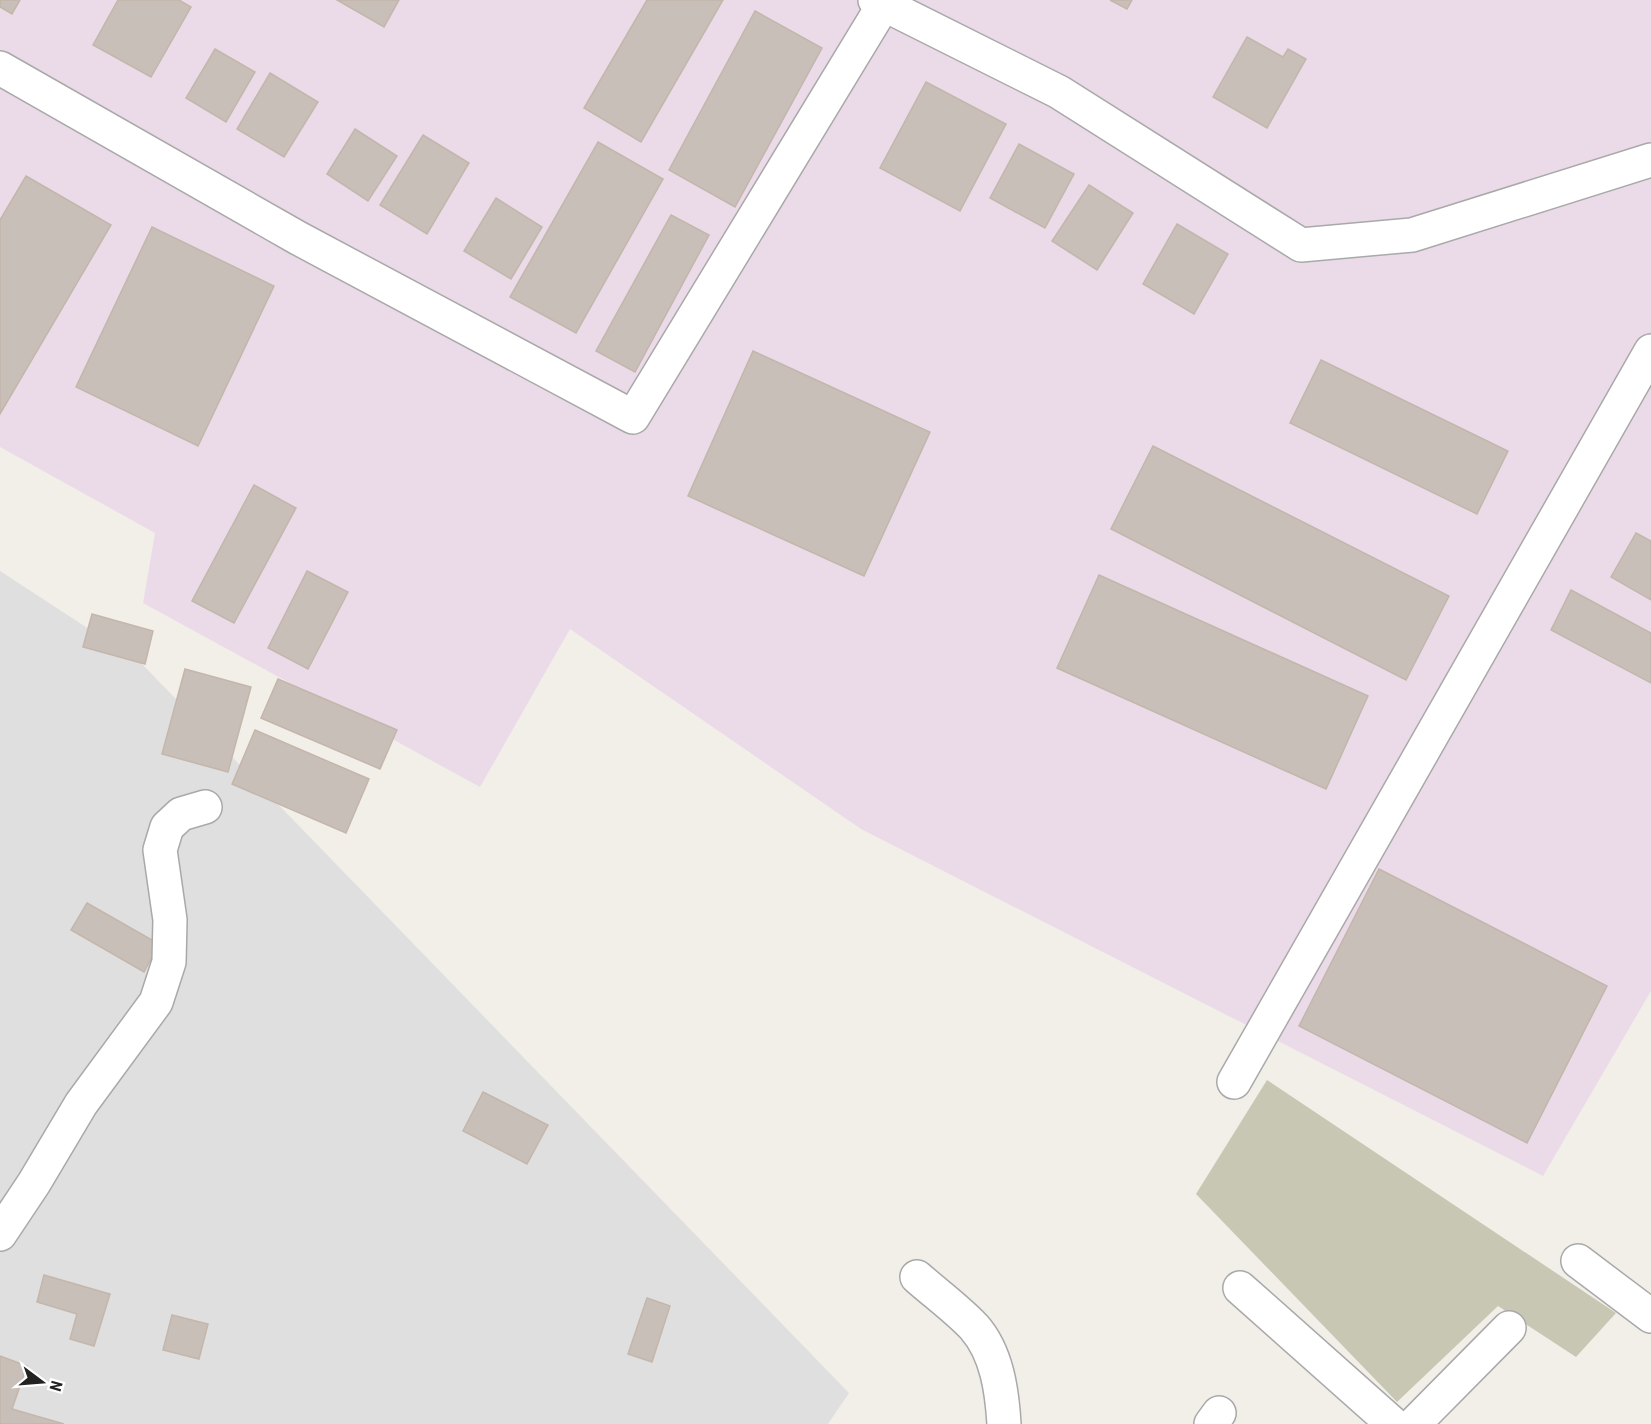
<svg xmlns="http://www.w3.org/2000/svg" width="1651" height="1424" font-family="'Roboto Condensed',sans-serif">
	<style>
		.residential { fill: #e0dfdf }
		.industrial { fill: #ebdbe8 }
		.construction { fill: #c7c7b4 }
		.building { fill: #c7bfb8; stroke: #c4b6ab; stroke-width: 1.5 }
		.lines { fill: none; stroke-linecap: round; stroke-linejoin: round }
		.minor-casing { stroke: #a9a9a9; stroke-width: 36 }
		.minor { stroke: #fff; stroke-width: 33 }
	</style>
	<rect width="100%" height="100%" fill="#f2efe9"/>
	<path class="residential" d="M0,571l141,92 708,730 -21,31h-828z"/>
	<path class="industrial" d="M0,0h1651v991l-108,185 -682,-347 -291,-200 -90,158 -337,-184 12,-70 -155,-86z"/>
	<path class="construction" d="M1267,1080l349,233 -40,44 -78,-51 -101,96 -201,-208z"/>
	<g class="building">
		<path d="M0,0h20l-8,14 -12,-7z"/>
		<path d="M118,0h61l12,7 -40,70 -58,-32z"/>
		<path d="M337,0h62l-15,27z"/>
		<path d="M647,0h76l-82,142 -57,-34z"/>
		<path d="M1110,0h22l-5,9z"/>
		<path d="M755,11l67,37 -87,159 -66,-37z"/>
		<path d="M1247,37l36,20 5,-8 18,10 -39,69 -54,-31z"/>
		<path d="M215,49l40,23 -29,50 -40,-24z"/>
		<path d="M270,73l48,29 -34,55 -47,-28z"/>
		<path d="M926,82l80,42 -46,87 -80,-43z"/>
		<path d="M355,129l42,27 -29,45 -41,-27z"/>
		<path d="M423,135l46,28 -42,71 -47,-29z"/>
		<path d="M598,142l65,37 -87,154 -66,-36z"/>
		<path d="M1019,144l55,30 -29,54 -55,-30z"/>
		<path d="M26,176l85,49 -111,189v-194z"/>
		<path d="M1089,185l44,28 -36,57 -45,-29z"/>
		<path d="M496,198l46,29 -31,52 -47,-28z"/>
		<path d="M671,215l38,20 -74,137 -39,-21z"/>
		<path d="M1177,224l51,30 -34,60 -51,-30z"/>
		<path d="M152,227l122,59 -76,160 -122,-59z"/>
		<path d="M753,351l177,81 -66,144 -176,-80z"/>
		<path d="M1321,360l187,91 -31,63 -187,-91z"/>
		<path d="M1153,446l296,150 -43,84 -295,-151z"/>
		<path d="M254,485l42,23 -62,115 -42,-22z"/>
		<path d="M1636,533l15,8v59l-40,-23z"/>
		<path d="M307,571l41,21 -40,77 -40,-21z"/>
		<path d="M1099,575l269,121 -42,93 -269,-121z"/>
		<path d="M1571,590l80,43v50l-100,-53z"/>
		<path d="M92,614l61,17 -8,33 -62,-17z"/>
		<path d="M185,669l66,18 -23,85 -66,-18z"/>
		<path d="M278,679l119,51 -17,39 -119,-51z"/>
		<path d="M255,730l114,49 -23,54 -114,-49z"/>
		<path d="M1379,869l228,117 -80,157 -228,-117z"/>
		<path d="M87,903l72,41 -15,28 -73,-42z"/>
		<path d="M483,1092l65,33 -21,39 -64,-33z"/>
		<path d="M44,1275l66,19 -16,52 -24,-7 7,-25 -40,-12z"/>
		<path d="M647,1298l23,8 -18,56 -24,-8z"/>
		<path d="M172,1315l36,9 -9,35 -36,-9z"/>
		<path d="M0,1356l27,10 -15,43 52,15h-64z"/>
	</g>
	<g class="lines">
		<g class="minor-casing">
			<g id="minor">
				<path d="M875,0l184,92 242,153 111,-10 239,-75"/>
				<path d="M0,68l298,170 335,179 251,-413"/>
				<path d="M1234,1082l417,-731"/>
				<path d="M0,1234l34,-51 47,-79 75,-102 13,-40 1,-42 -10,-70 7,-23 14,-13 24,-7"/>
				<path d="M1578,1261l73,55"/>
				<path d="M917,1277c18,16 40,32 57,50 23,26 28,64 30,97"/>
				<path d="M1240,1288l153,136"/>
				<path d="M1211,1424l8,-11"/>
				<path d="M1414,1424l95,-96"/>
			</g>
		</g>
		<use href="#minor" class="minor"/>
	</g>
	<g transform="translate(42 1382) rotate(106)" stroke="#ffffff" stroke-width="4.5" paint-order="stroke">
	<path d="M0-4.5L10 22L0 15L-10 22Z" fill="#222222"/>
	<text y="-9" font-size="16" font-weight="bold" text-anchor="middle" fill="#222222">N</text>
	</g>
</svg>
